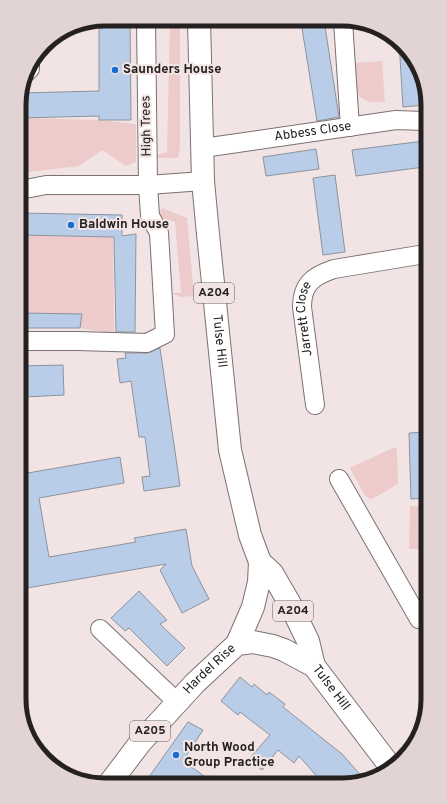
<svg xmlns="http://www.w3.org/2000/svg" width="447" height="804" font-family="Overpass,sans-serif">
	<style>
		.green { fill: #edcbcb }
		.building { fill: #bacde8; stroke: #8d939c }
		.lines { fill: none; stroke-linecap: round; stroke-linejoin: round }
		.street-casing { stroke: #7c7070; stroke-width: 20 }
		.primary-casing { stroke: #7c7070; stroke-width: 24 }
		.highway-casing { stroke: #7c7070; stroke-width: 24 }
		.street { stroke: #fff; stroke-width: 18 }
		.primary { stroke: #fff; stroke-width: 22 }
		.highway { stroke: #fff; stroke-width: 22 }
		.poi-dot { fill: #176dd6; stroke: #f2e4e4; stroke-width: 1.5 }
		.labels { text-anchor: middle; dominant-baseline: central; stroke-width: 4; stroke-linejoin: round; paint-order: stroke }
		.shield { fill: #f2e4e4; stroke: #635c5c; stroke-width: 1 }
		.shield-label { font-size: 12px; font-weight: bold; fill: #262121 }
		.poi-label { font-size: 13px; font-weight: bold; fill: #262121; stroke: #f2e4e4; text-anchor: start }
		.street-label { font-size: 13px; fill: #262121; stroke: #f2e4e4 }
		.rim { fill: none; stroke: #262121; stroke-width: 5 }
	</style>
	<rect width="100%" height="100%" fill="#f2e4e4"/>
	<g class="green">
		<path d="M170,19h10v129l-2,10h-23l1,-3 11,-3z"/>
		<path d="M382,61l3,41c-32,3 -30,-13 -33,-39z"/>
		<path d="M20,118l79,2 37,4v38l-10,4 -24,-16 -23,16 -59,7z"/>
		<path d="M162,208l25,10 7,78 -13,1 -10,-4h10l-6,-71 -18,-5z"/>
		<path d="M21,235l92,2 1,97 -34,-6 1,-14h-60z"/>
		<path d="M395,447l2,2 1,35 -24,14 -4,1 -6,-5 -14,-26z"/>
		<path d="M410,506h16l1,43h-18z"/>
	</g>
	<g class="building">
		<path d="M105,19h25l1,101h-32v-4l-79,2v-25l79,-2v-71z"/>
		<path d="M309,20h15l15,97 -22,4 -16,-99z"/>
		<path d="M399,41l24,36 1,28 -21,2z"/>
		<path d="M424,141v26l-68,9 -4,-26z"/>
		<path d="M316,149l3,20 -53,7 -3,-19z"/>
		<path d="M335,175l10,77 -22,3 -10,-77z"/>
		<path d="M20,213l102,2v21l14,-2 -1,98h-19l-2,-95 -93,-2z"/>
		<path d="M21,313l61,1 -2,14h-59z"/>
		<path d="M160,348l20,138 -36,5 -2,-14 8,-1 -5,-39h-6l-8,-56 -11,2 -3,-24 9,-1 -1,-5h22z"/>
		<path d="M63,365l1,30 -39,2v-4h-3l-1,-27z"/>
		<path d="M426,432v66l-15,1 -2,-66z"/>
		<path d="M120,457l4,26 -85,15 10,59 87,-15 -2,-4 52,-9 6,37 17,33 -27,14 -22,-43 6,-6 -139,24 -4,-27 -1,-87z"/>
		<path d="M139,591l28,29 -7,4 25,24 -18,18 -38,-38 -4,3 -14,-13z"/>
		<path d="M240,677l12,10 2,-3 13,11 2,-3 16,12 -2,3 59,47 23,26 -44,1 -22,-25 -5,7 -16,-13 -16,20 -13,-11 21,-24 -30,-23 -2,3 -17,-14z"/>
		<path d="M188,722l15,8 -20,31 31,22 -70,1z"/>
	</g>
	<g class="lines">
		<g class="street-casing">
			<g id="street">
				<path d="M343,21l7,106"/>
				<path d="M26,73l4,-4v-5"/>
				<path id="s1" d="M203,148l193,-28 28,1"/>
				<path d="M20,190l26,-5h102l55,-4"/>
				<path d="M21,341h56l70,2 18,-9 -6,-101 -9,-17 -2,-31 -2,-166"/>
				<path id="s2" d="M315,405l-13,-98c0,-23 11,-31 32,-38l91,-15"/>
				<path d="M339,479l80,140 8,-1"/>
				<path d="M100,629l77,73"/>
			</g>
		</g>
		<g class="primary-casing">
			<g id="primary">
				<path id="s3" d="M199,20l4,161 4,43 23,226 20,85 10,27 -1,20 -6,25 -16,37"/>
				<path d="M260,562l12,11 18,31 18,37 6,25"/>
			</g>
		</g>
		<g class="highway-casing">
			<g id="highway">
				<path id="s4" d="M109,784l31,-41 55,-60 42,-39 16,-2 20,4 11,4 30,16 76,100"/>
			</g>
		</g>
		<use href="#street" class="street"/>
		<use href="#primary" class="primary"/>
		<use href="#highway" class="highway"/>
	</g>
	<g class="poi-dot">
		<circle cx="115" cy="70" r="4"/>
		<circle cx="71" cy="225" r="4"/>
		<circle cx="176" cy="755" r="4"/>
	</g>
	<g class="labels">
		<g class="shield">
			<rect x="194" y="283" width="40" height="20" rx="3"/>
			<rect x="273" y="601" width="40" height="20" rx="3"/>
			<rect x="130" y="721" width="40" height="20" rx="3"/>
		</g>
		<g class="shield-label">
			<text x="214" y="293">A204</text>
			<text x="293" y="611">A204</text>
			<text x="150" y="731">A205</text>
		</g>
		<g class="poi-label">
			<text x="123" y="70">Saunders House</text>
			<text x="79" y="225">Baldwin House</text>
			<text x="184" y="748">North Wood<tspan x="184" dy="15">Group Practice</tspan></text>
		</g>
		<g class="street-label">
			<text transform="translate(147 126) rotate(-91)">High Trees</text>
			<text stroke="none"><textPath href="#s1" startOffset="111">Abbess Close</textPath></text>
			<text stroke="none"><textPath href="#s2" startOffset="87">Jarrett Close</textPath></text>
			<text stroke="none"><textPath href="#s3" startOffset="322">Tulse Hill</textPath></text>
			<text stroke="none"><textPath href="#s4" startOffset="153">Hardel Rise</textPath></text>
			<text stroke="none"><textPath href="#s4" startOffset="300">Tulse Hill</textPath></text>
		</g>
	</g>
	<path d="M0 0H447V804H0ZM105 26H342A79 79 0 0 1 421 105V699A79 79 0 0 1 342 778H105A79 79 0 0 1 26 699V105A79 79 0 0 1 105 26Z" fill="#e2d4d4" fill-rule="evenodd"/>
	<path class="rim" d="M105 26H342A79 79 0 0 1 421 105V699A79 79 0 0 1 342 778H105A79 79 0 0 1 26 699V105A79 79 0 0 1 105 26Z"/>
</svg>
